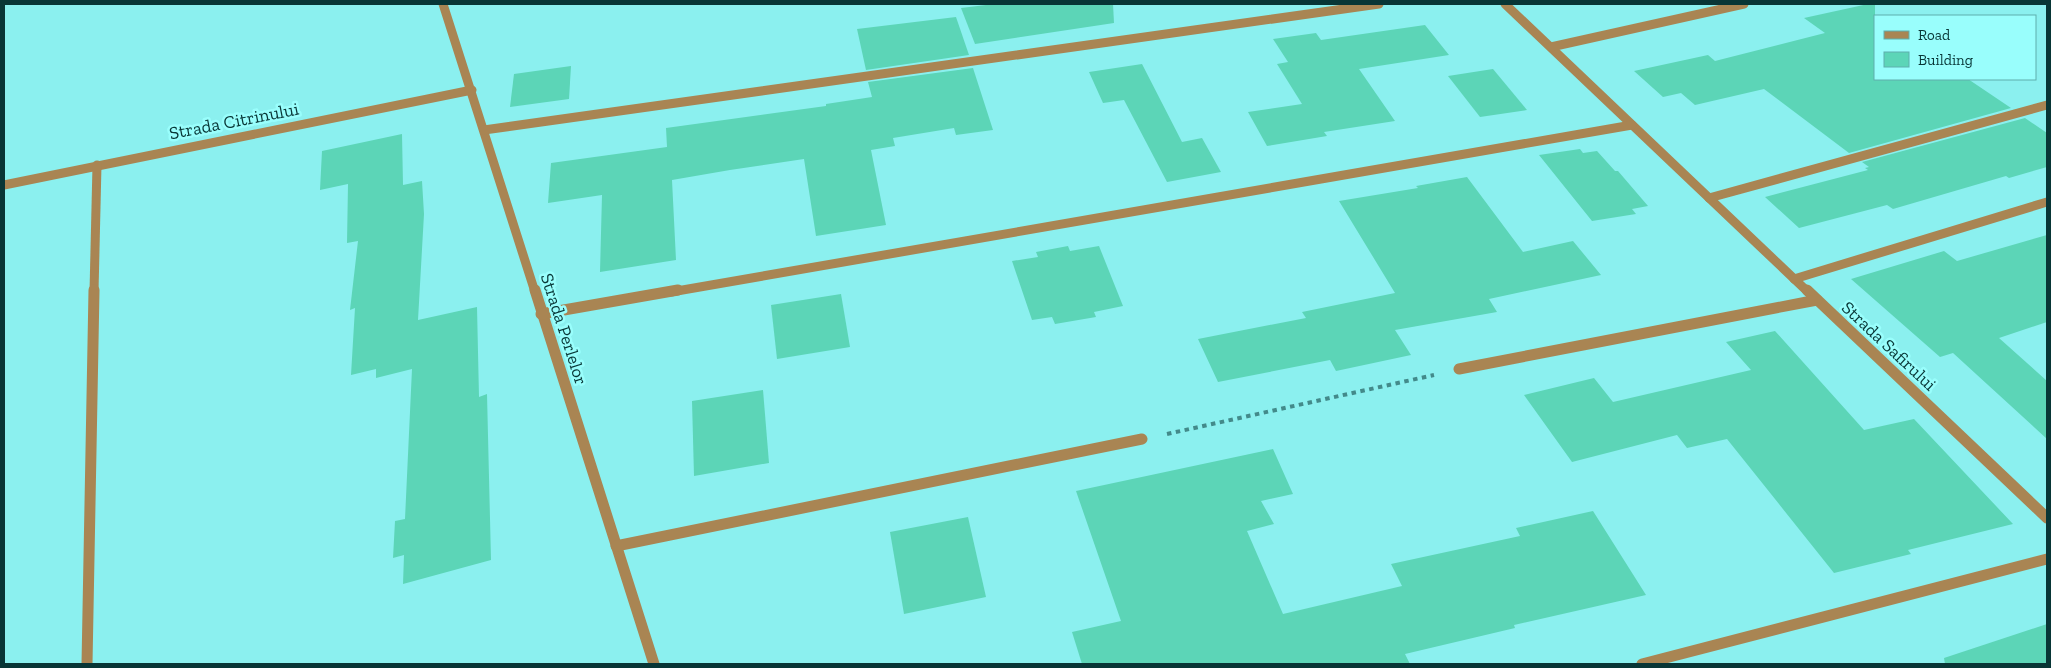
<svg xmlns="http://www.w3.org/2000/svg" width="2051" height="668" font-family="'Zilla Slab',serif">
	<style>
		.building { fill: #5cd5b7 }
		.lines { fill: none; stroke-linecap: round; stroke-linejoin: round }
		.path { stroke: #438a8a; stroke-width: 4; stroke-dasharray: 4.5 4.5; stroke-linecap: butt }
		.street-far1 { stroke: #a98553; stroke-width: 9 }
		.street { stroke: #a98553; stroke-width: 11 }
		.labels { text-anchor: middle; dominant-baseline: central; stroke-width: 5; stroke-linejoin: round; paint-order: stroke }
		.street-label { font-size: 18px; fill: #083636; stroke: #99fefc }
	</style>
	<rect width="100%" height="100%" fill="#8bf0ef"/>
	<g class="building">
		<path d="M994,4h119l1,19 -139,21 -14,-36z"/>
		<path d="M1868,4h7v75h93l43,29 -162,45 -85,-64 -69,16 -14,-12 -18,4 -29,-26 74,-16 7,6 110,-28 -21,-15z"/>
		<path d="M956,17l13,38 -103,15 -9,-41z"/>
		<path d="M1425,25l24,30 -90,14 36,52 -71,11 3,4 -60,10 -19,-34 54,-8 -25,-40 11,-2 -15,-23 43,-6 5,7z"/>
		<path d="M1142,64l40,78 20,-4 19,34 -54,10 -43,-82 -21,3 -14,-31z"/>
		<path d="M571,66l-2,33 -59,8 4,-33z"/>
		<path d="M973,68l20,62 -37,5 -2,-7 -61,10 2,8 -24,4 15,75 -70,11 -12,-77 -74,11 -58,10 4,80 -76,12 2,-77 -54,8 3,-40 116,-16 -1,-19 160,-22v-2l46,-7 -4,-15z"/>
		<path d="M1493,69l34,41 -47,7 -32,-41z"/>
		<path d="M2025,118l22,15v34l-38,11 -3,-2 -113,33 -6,-4 -88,23 -34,-31 103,-27 -3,-2 4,-1 -7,-5z"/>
		<path d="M402,134l1,51 19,-4 2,33 -6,106 59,-13 2,90 8,-3 4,166 -88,24 1,-29 -11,3 2,-37 10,-2 7,-150 -36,9v-9l-25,6 4,-67 -5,2 8,-69 -11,2 1,-59 -28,6 2,-39z"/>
		<path d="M1580,149l3,4 14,-2 18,20h3l30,35 -16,3 4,5 -44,7 -53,-66z"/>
		<path d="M1467,177l56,75 50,-11 28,34 -112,24 8,13 -102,18 16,25 -75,16 -6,-11 -112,22 -20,-43 108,-21 -4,-6 93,-19 -56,-92 79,-13 -2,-2z"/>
		<path d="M2047,235v87l-48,16 48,43v58l-94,-86 -13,4 -89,-78 93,-28 13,10z"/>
		<path d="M1068,246l2,5 29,-5 24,60 -29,6 2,5 -41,7 -3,-7 -20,3 -20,-59 26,-4 -2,-5z"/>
		<path d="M841,294l9,53 -73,12 -6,-54z"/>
		<path d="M1775,331l89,99 50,-11 99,105 -105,26 3,4 -77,19 -107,-134 -40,9 -10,-13 -105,27 -48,-67 70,-17 19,24 138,-32 -25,-28z"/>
		<path d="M763,390l6,73 -75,13 -2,-75z"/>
		<path d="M1273,449l20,45 -32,7 13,23 -27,7 36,83 119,-28 -11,-22 129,-28 -4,-8 77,-17 53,84 -132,30 1,3 -110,26 5,10h-328l-10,-32 49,-11 -45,-130z"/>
		<path d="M968,517l18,80 -82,17 -14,-82z"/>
		<path d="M2047,624v40h-102l-1,-6z"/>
	</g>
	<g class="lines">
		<path class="path" d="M1167,434l267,-59"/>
		<g class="street-far1">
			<path d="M443,4l92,288"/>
			<path d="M1505,4l303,288"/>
			<path d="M1551,47l193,-43"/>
			<path d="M484,130l895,-126"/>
			<path d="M4,185l468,-95"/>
			<path d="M1709,198l338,-93"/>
			<path d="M1794,279l253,-77"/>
			<path d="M94,292l3,-127"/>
			<path d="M671,292l961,-167"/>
		</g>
		<g class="street">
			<path d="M535,290l119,374"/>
			<path d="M1807,290l240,228"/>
			<path d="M541,314l137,-24"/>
			<path d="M1459,369l358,-69"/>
			<path d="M616,546l526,-107"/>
			<path d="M87,664l7,-374"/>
			<path d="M1642,664l405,-105"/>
		</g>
	</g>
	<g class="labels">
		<g class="street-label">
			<text transform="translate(234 121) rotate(-11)">Strada Citrinului</text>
			<text transform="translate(564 329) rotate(72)">Strada Perlelor</text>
			<text transform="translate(1889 346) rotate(43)">Strada Safirului</text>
		</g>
	</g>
	<rect width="2051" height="668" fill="none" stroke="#083636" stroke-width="10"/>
	<rect x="1874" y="15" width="162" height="65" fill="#99fefc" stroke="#5faead"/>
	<rect x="1884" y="31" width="25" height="8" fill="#a98553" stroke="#5faead"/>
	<text x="1918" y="40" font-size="15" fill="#083636">Road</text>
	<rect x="1884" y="52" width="25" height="15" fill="#5cd5b7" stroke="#5faead"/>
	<text x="1918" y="65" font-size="15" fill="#083636">Building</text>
</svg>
